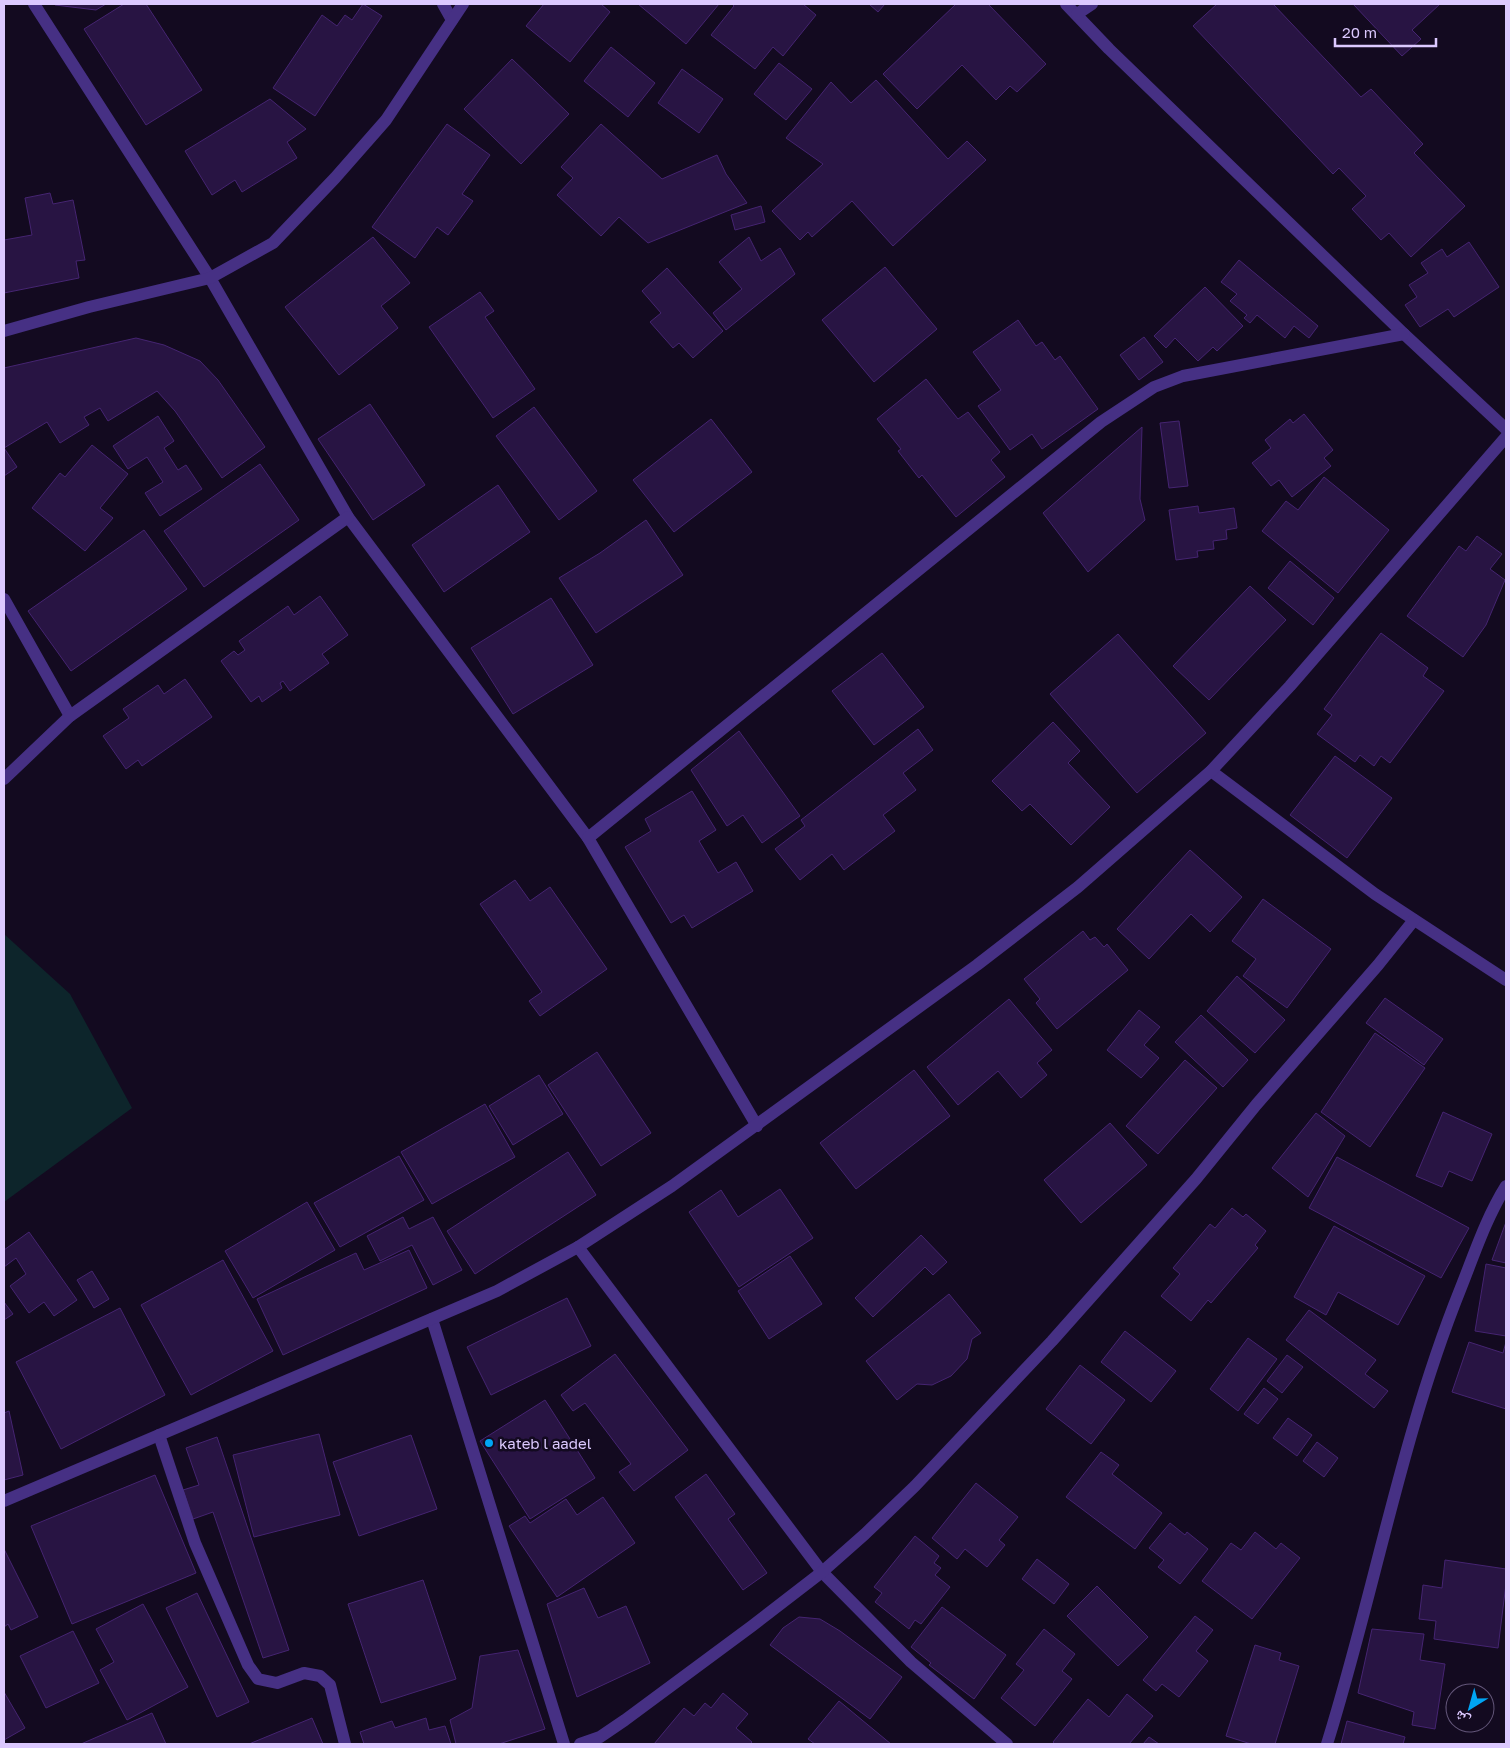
<svg xmlns="http://www.w3.org/2000/svg" width="1510" height="1748" font-family="'Golos Text','Noto Naskh Arabic',sans-serif">
	<style>
		.green { fill: #0d252b }
		.building { fill: #281443; stroke: #452471 }
		.lines { fill: none; stroke-linecap: round; stroke-linejoin: round }
		.minor { stroke: #463084; stroke-width: 12 }
		.poi-dot { fill: #00a5f4; stroke: #130a20; stroke-width: 2 }
		.labels { text-anchor: middle; dominant-baseline: central; stroke-width: 5; stroke-linejoin: round; paint-order: stroke }
		.poi-label { font-size: 15px; fill: #dcc9ff; stroke: #130a20; text-anchor: start }
	</style>
	<rect width="100%" height="100%" fill="#130a20"/>
	<path class="green" d="M4,934l66,60 62,114 -128,94z"/>
	<g class="building">
		<path d="M54,4h52l-10,6 -41,-5z"/>
		<path d="M124,4h22l56,86 -56,35 -62,-96z"/>
		<path d="M363,4l19,12 -67,100 -42,-28 49,-73 15,11 8,-11 7,5z"/>
		<path d="M544,4h57l9,8 -40,50 -44,-36z"/>
		<path d="M638,4h81l-33,40z"/>
		<path d="M732,4h71l13,11 -33,41 -10,-9 -18,22 -44,-34 23,-29z"/>
		<path d="M869,4h16l-7,8z"/>
		<path d="M956,4h32l58,60 -29,28 -7,-6 -14,14 -34,-35 -45,44 -34,-35z"/>
		<path d="M1217,4h56l88,93 10,-8 52,55 -9,9 51,53 -54,51 -22,-24 -8,7 -29,-31 14,-13 -27,-28 -6,6 -140,-148z"/>
		<path d="M1353,4h87l-28,26 9,9 -19,17z"/>
		<path d="M611,47l44,36 -27,34 -44,-36z"/>
		<path d="M512,59l57,55 -48,50 -57,-55z"/>
		<path d="M779,63l33,26 -26,31 -32,-26z"/>
		<path d="M682,69l41,30 -24,34 -41,-30z"/>
		<path d="M876,80l72,79 19,-18 19,19 -93,86 -41,-45 -40,36 -4,-5 -8,8 -28,-29 51,-47 -37,-26 45,-56 20,21z"/>
		<path d="M270,99l36,30 -19,13 10,16 -55,34 -7,-12 -23,15 -27,-44z"/>
		<path d="M447,124l43,31 -28,39 11,7 -25,34 -11,-8 -22,31 -43,-31z"/>
		<path d="M601,124l61,55 55,-24 9,19 21,29 -99,40 -29,-26 -18,19 -44,-41 16,-17 -12,-11z"/>
		<path d="M50,193l3,11 20,-4 12,60 -9,1 3,17 -75,15v-53l28,-5 -7,-37z"/>
		<path d="M761,206l4,16 -30,8 -4,-15z"/>
		<path d="M373,237l37,46 -29,23 17,22 -59,47 -54,-68z"/>
		<path d="M749,237l12,24 19,-13 15,26 -69,56 -13,-17 29,-24 -23,-27z"/>
		<path d="M1469,242l30,45 -45,30 -6,-8 -28,18 -15,-22 12,-8 -8,-12 19,-12 -7,-10 21,-14 5,8z"/>
		<path d="M1239,260l79,66 -9,12 -15,-12 -9,12 -28,-23 -7,8 -6,-5 3,-3 -17,-14 7,-7 -16,-12z"/>
		<path d="M885,267l52,62 -63,53 -52,-62z"/>
		<path d="M667,268l56,63 -30,27 -14,-15 -6,5 -23,-26 11,-9 -19,-22z"/>
		<path d="M1205,287l38,39 -26,25 -4,-4 -15,14 -23,-23 -9,10 -12,-12z"/>
		<path d="M480,292l14,19 -9,6 50,72 -42,29 -64,-91z"/>
		<path d="M1018,320l18,26 6,-4 13,18 5,-4 38,53 -56,40 -10,-15 -22,16 -32,-44 23,-16 -28,-38z"/>
		<path d="M1144,337l19,25 -24,18 -19,-25z"/>
		<path d="M136,338l28,7 36,16 18,19 47,67 -43,31 -47,-67 -18,-20 -49,30 -8,-13 -16,9 5,8 -29,18 -13,-21 -43,26 13,19 -13,9v-108z"/>
		<path d="M926,379l32,40 10,-7 32,40 -9,8 14,17 -49,40 -34,-42 -3,3 -21,-27 3,-2 -24,-30z"/>
		<path d="M370,404l55,81 -52,35 -55,-81z"/>
		<path d="M534,407l63,84 -38,29 -63,-84z"/>
		<path d="M1304,414l29,36 -9,8 7,8 -39,31 -13,-17 -8,6 -19,-23 19,-15 -6,-8 25,-21 3,4z"/>
		<path d="M158,416l16,25 -10,7 14,22 8,-5 16,24 -42,27 -15,-23 18,-11 -16,-25 -19,12 -15,-23z"/>
		<path d="M711,419l41,53 -78,60 -41,-52z"/>
		<path d="M1179,421l9,65 -19,2 -9,-65z"/>
		<path d="M1142,427l-2,72 5,21 -57,52 -45,-59z"/>
		<path d="M92,445l36,29 -28,34 13,10 -28,33 -53,-43 28,-35 5,4z"/>
		<path d="M260,464l39,56 -95,67 -40,-56z"/>
		<path d="M1324,477l65,53 -51,63 -76,-62 24,-30 12,9z"/>
		<path d="M498,485l32,47 -86,60 -32,-47z"/>
		<path d="M1198,506l1,7 35,-5 3,20 -11,2 1,9 -14,2 1,8 -17,2 1,6 -22,3 -7,-50z"/>
		<path d="M646,520l37,55 -87,58 -37,-55 41,-25z"/>
		<path d="M144,530l43,59 -116,82 -43,-60z"/>
		<path d="M1477,536l25,18 -12,15 15,11 -19,45 -23,32 -56,-41 52,-70 7,5z"/>
		<path d="M1290,561l44,37 -21,27 -45,-37z"/>
		<path d="M1250,586l36,34 -77,80 -36,-34z"/>
		<path d="M320,596l28,39 -26,19 7,9 -39,28 -7,-10 -3,2 2,5 -20,14 -3,-6 -8,6 -30,-41 13,-10 4,4 7,-5 -6,-9 49,-35 6,9z"/>
		<path d="M551,598l42,67 -80,49 -42,-66z"/>
		<path d="M1381,633l47,35 -5,8 21,15 -54,72 -9,-7 -7,10 -14,-11 -5,7 -38,-28 15,-19 -8,-6z"/>
		<path d="M1118,634l88,99 -69,60 -87,-99z"/>
		<path d="M882,653l42,54 -50,38 -42,-54z"/>
		<path d="M185,679l27,38 -70,49 -4,-6 -12,9 -23,-33 26,-18 -6,-9 35,-24 6,9z"/>
		<path d="M1053,722l27,29 -12,12 42,44 -39,38 -41,-41 -8,7 -30,-30z"/>
		<path d="M918,729l15,21 -30,23 13,17 -33,25 12,16 -51,39 -12,-16 -32,26 -25,-31 30,-23 -4,-6z"/>
		<path d="M739,731l61,85 -38,27 -19,-28 -16,11 -36,-56z"/>
		<path d="M1335,756l57,42 -45,60 -57,-43z"/>
		<path d="M692,791l24,39 -17,11 19,32 18,-11 17,29 -61,37 -8,-13 -13,8 -46,-76 26,-16 -6,-12z"/>
		<path d="M1190,850l52,47 -32,35 -19,-18 -42,45 -32,-30z"/>
		<path d="M515,880l15,21 20,-14 57,82 -67,47 -11,-15 13,-9 -62,-88z"/>
		<path d="M1263,899l68,50 -44,59 -44,-32 13,-17 -24,-18z"/>
		<path d="M1083,931l7,9 5,-3 9,10 3,-3 21,26 -71,59 -21,-26 4,-4 -16,-20z"/>
		<path d="M1237,976l48,44 -30,33 -48,-42z"/>
		<path d="M1385,998l58,41 -19,26 -58,-42z"/>
		<path d="M1009,999l43,51 -15,13 10,12 -26,23 -23,-27 -40,34 -31,-38z"/>
		<path d="M1139,1010l21,17 -16,18 15,13 -18,20 -34,-28z"/>
		<path d="M1201,1015l47,45 -25,27 -48,-45z"/>
		<path d="M1375,1033l50,35 -55,79 -49,-35z"/>
		<path d="M597,1052l54,81 -50,33 -53,-81z"/>
		<path d="M1185,1060l32,28 -59,66 -32,-28z"/>
		<path d="M914,1070l36,46 -94,73 -36,-46z"/>
		<path d="M539,1075l24,39 -50,31 -24,-39z"/>
		<path d="M485,1104l30,53 -83,47 -31,-52z"/>
		<path d="M1443,1112l49,22 -20,47 -23,-10 -7,16 -26,-11z"/>
		<path d="M1316,1113l29,23 -37,61 -36,-29z"/>
		<path d="M1110,1123l37,42 -66,58 -37,-43z"/>
		<path d="M568,1152l28,43 -121,79 -28,-43z"/>
		<path d="M399,1156l25,44 -84,47 -26,-44z"/>
		<path d="M1337,1157l132,71 -28,50 -132,-70z"/>
		<path d="M780,1189l33,49 -74,49 -50,-75 32,-22 17,27z"/>
		<path d="M307,1202l28,48 -82,48 -28,-47z"/>
		<path d="M1232,1208l11,9 3,-3 20,17 -11,14 3,3 -47,55 -3,-3 -17,21 -30,-25 19,-22 -7,-6 37,-44 5,4z"/>
		<path d="M403,1217l6,12 24,-12 29,53 -29,15 -21,-40 -32,16 -13,-25z"/>
		<path d="M1506,1222v41l-14,-3z"/>
		<path d="M1334,1226l91,50 -27,49 -60,-33 -12,23 -32,-18z"/>
		<path d="M29,1232l48,68 -23,16 -10,-14 -15,11 -19,-27 16,-12 -10,-16 -12,9v-17z"/>
		<path d="M921,1235l26,27 -14,13 -8,-8 -52,50 -18,-19z"/>
		<path d="M409,1250l18,38 -144,67 -26,-56 99,-46 8,17z"/>
		<path d="M790,1256l32,48 -53,35 -31,-48z"/>
		<path d="M223,1260l50,91 -82,44 -50,-90z"/>
		<path d="M1486,1264l20,4v68l-31,-5z"/>
		<path d="M92,1271l17,28 -15,9 -17,-28z"/>
		<path d="M949,1294l32,39 -9,6 -5,20 -16,17 -19,9 -15,-1 -20,16 -31,-39z"/>
		<path d="M567,1298l24,48 -100,49 -24,-48z"/>
		<path d="M4,1302l9,12 -9,6z"/>
		<path d="M120,1308l45,87 -104,54 -45,-87z"/>
		<path d="M1309,1310l67,50 -11,14 23,17 -14,17 -88,-68z"/>
		<path d="M1125,1331l51,40 -25,31 -50,-40z"/>
		<path d="M1248,1338l29,21 -39,52 -28,-22z"/>
		<path d="M1469,1342l34,11 3,-11v67l-54,-17z"/>
		<path d="M615,1354l73,96 -54,41 -15,-19 12,-8 -46,-61 -12,8 -12,-16z"/>
		<path d="M1287,1355l16,12 -21,26 -15,-12z"/>
		<path d="M1080,1365l45,35 -34,44 -45,-35z"/>
		<path d="M1264,1388l14,11 -20,25 -14,-10z"/>
		<path d="M545,1400l50,78 -65,41 -50,-78z"/>
		<path d="M9,1411l14,64 -19,5v-67z"/>
		<path d="M1288,1418l24,17 -15,21 -24,-18z"/>
		<path d="M319,1434l21,81 -86,22 -21,-82z"/>
		<path d="M411,1435l26,74 -78,27 -26,-74z"/>
		<path d="M217,1437l72,213 -26,8 -50,-146 -20,7 -10,-29 16,-5 -13,-37z"/>
		<path d="M1317,1442l21,16 -14,19 -21,-16z"/>
		<path d="M1101,1452l18,13 -7,9 50,39 -27,36 -69,-52z"/>
		<path d="M706,1474l29,40 -7,5 39,54 -24,17 -68,-93z"/>
		<path d="M155,1475l41,98 -124,51 -41,-98z"/>
		<path d="M976,1483l42,34 -19,23 6,5 -18,22 -22,-18 -8,10 -25,-21z"/>
		<path d="M603,1497l32,46 -78,54 -48,-71 16,-10 5,7 36,-24 11,16z"/>
		<path d="M1170,1523l15,12 2,-3 21,17 -28,35 -22,-17 6,-7 -15,-12z"/>
		<path d="M1255,1532l21,17 5,-6 19,15 -48,61 -50,-38 29,-38 10,7z"/>
		<path d="M915,1536l24,20 -5,7 7,5 -6,7 15,12 -29,37 -6,-4 -6,9 -34,-27 7,-9 -8,-6z"/>
		<path d="M4,1549l34,68 -27,13 -3,-6 -4,3z"/>
		<path d="M1037,1559l32,25 -15,20 -32,-25z"/>
		<path d="M1445,1560l61,9v15l-8,64 -64,-9 2,-18 -17,-2 4,-34 19,3z"/>
		<path d="M423,1580l33,99 -75,24 -33,-99z"/>
		<path d="M1097,1586l51,51 -30,29 -51,-50z"/>
		<path d="M584,1588l14,30 28,-12 24,57 -73,34 -30,-93z"/>
		<path d="M197,1593l52,109 -32,15 -51,-109z"/>
		<path d="M143,1604l45,83 -61,33 -27,-50 14,-8 -18,-33z"/>
		<path d="M942,1607l64,48 -32,44 -45,-34 2,-2 -20,-16z"/>
		<path d="M1195,1616l18,14 -17,21 12,10 -29,36 -17,-13 -6,7 -13,-11z"/>
		<path d="M799,1617l21,2 20,12 62,46 -32,42 -100,-74 13,-17z"/>
		<path d="M1044,1629l31,25 -13,17 10,8 -37,47 -34,-28 23,-28 -8,-6z"/>
		<path d="M1372,1629l52,5 -4,26 25,4 -10,65 -23,-4 2,-13 -56,-19z"/>
		<path d="M73,1631l26,52 -53,25 -26,-52z"/>
		<path d="M1255,1645l26,8 -2,7 20,6 -24,78h-24l-25,-8z"/>
		<path d="M518,1650l27,79 -46,15h-43l-6,-24 22,-12 8,-52z"/>
		<path d="M4,1692l21,36 -21,12z"/>
		<path d="M723,1693l25,21 -12,14 16,14 -2,2h-96l30,-36 10,8 11,-13 6,5z"/>
		<path d="M1127,1694l26,22 -24,28h-74l-2,-2 35,-43 21,18z"/>
		<path d="M839,1701l52,43h-76l-7,-5z"/>
		<path d="M152,1713l14,31h-85z"/>
		<path d="M312,1718l11,26h-74z"/>
		<path d="M426,1718l3,12 16,-4 6,18h-87l-4,-12 32,-11 3,7z"/>
		<path d="M1347,1721l58,16 -2,7h-62z"/>
		<path d="M1149,1737l10,7h-16z"/>
	</g>
	<g class="lines">
		<g class="minor">
			<path d="M34,4l176,274 138,239 240,321 169,288"/>
			<path d="M443,4l9,16"/>
			<path d="M1066,4l43,45 295,285 102,95"/>
			<path d="M1077,14l15,-10"/>
			<path d="M4,331l85,-24 121,-29 63,-35 62,-65 51,-58 77,-116"/>
			<path d="M4,599l66,117"/>
			<path d="M1211,771l164,123 131,86"/>
			<path d="M4,779l66,-63 278,-199"/>
			<path d="M588,838l513,-416 53,-35 29,-11 221,-42"/>
			<path d="M578,1247l244,325 89,90 96,82"/>
			<path d="M432,1319l132,425"/>
			<path d="M159,1435l36,108 53,122 10,14 19,4 27,-10 16,3 10,9 15,59"/>
			<path d="M4,1501l493,-210 81,-44 94,-61 305,-221 101,-78 133,-116 79,-85 216,-249"/>
			<path d="M580,1744l20,-7 25,-17 127,-94 70,-54 43,-38 50,-48 137,-145 144,-162 60,-74 122,-140 36,-45"/>
			<path d="M1327,1744c47,-150 74,-307 133,-454 14,-35 26,-72 46,-104"/>
		</g>
	</g>
	<circle class="poi-dot" cx="489" cy="1443" r="5"/>
	<g class="labels">
		<g class="poi-label">
			<text x="499" y="1443">kateb l aadel</text>
		</g>
	</g>
	<rect width="1510" height="1748" fill="none" stroke="#dcc9ff" stroke-width="10"/>
	<g transform="translate(1470 1708) rotate(217)"><circle r="24" fill="#130a20" stroke="#635679"/>
	<path d="M0-4L9 19L0 12L-9 19Z" fill="#00a5f4"/>
	<text y="-8" font-size="14" font-weight="bold" text-anchor="middle" fill="#dcc9ff">ش</text>
	</g>
	<path d="M1335 38v8h101v-8" fill="none" stroke="#dcc9ff" stroke-width="2.5"/>
	<text x="1342" y="38" font-size="15" fill="#dcc9ff" stroke="#130a20" stroke-width="4" paint-order="stroke">20 m</text>
</svg>
